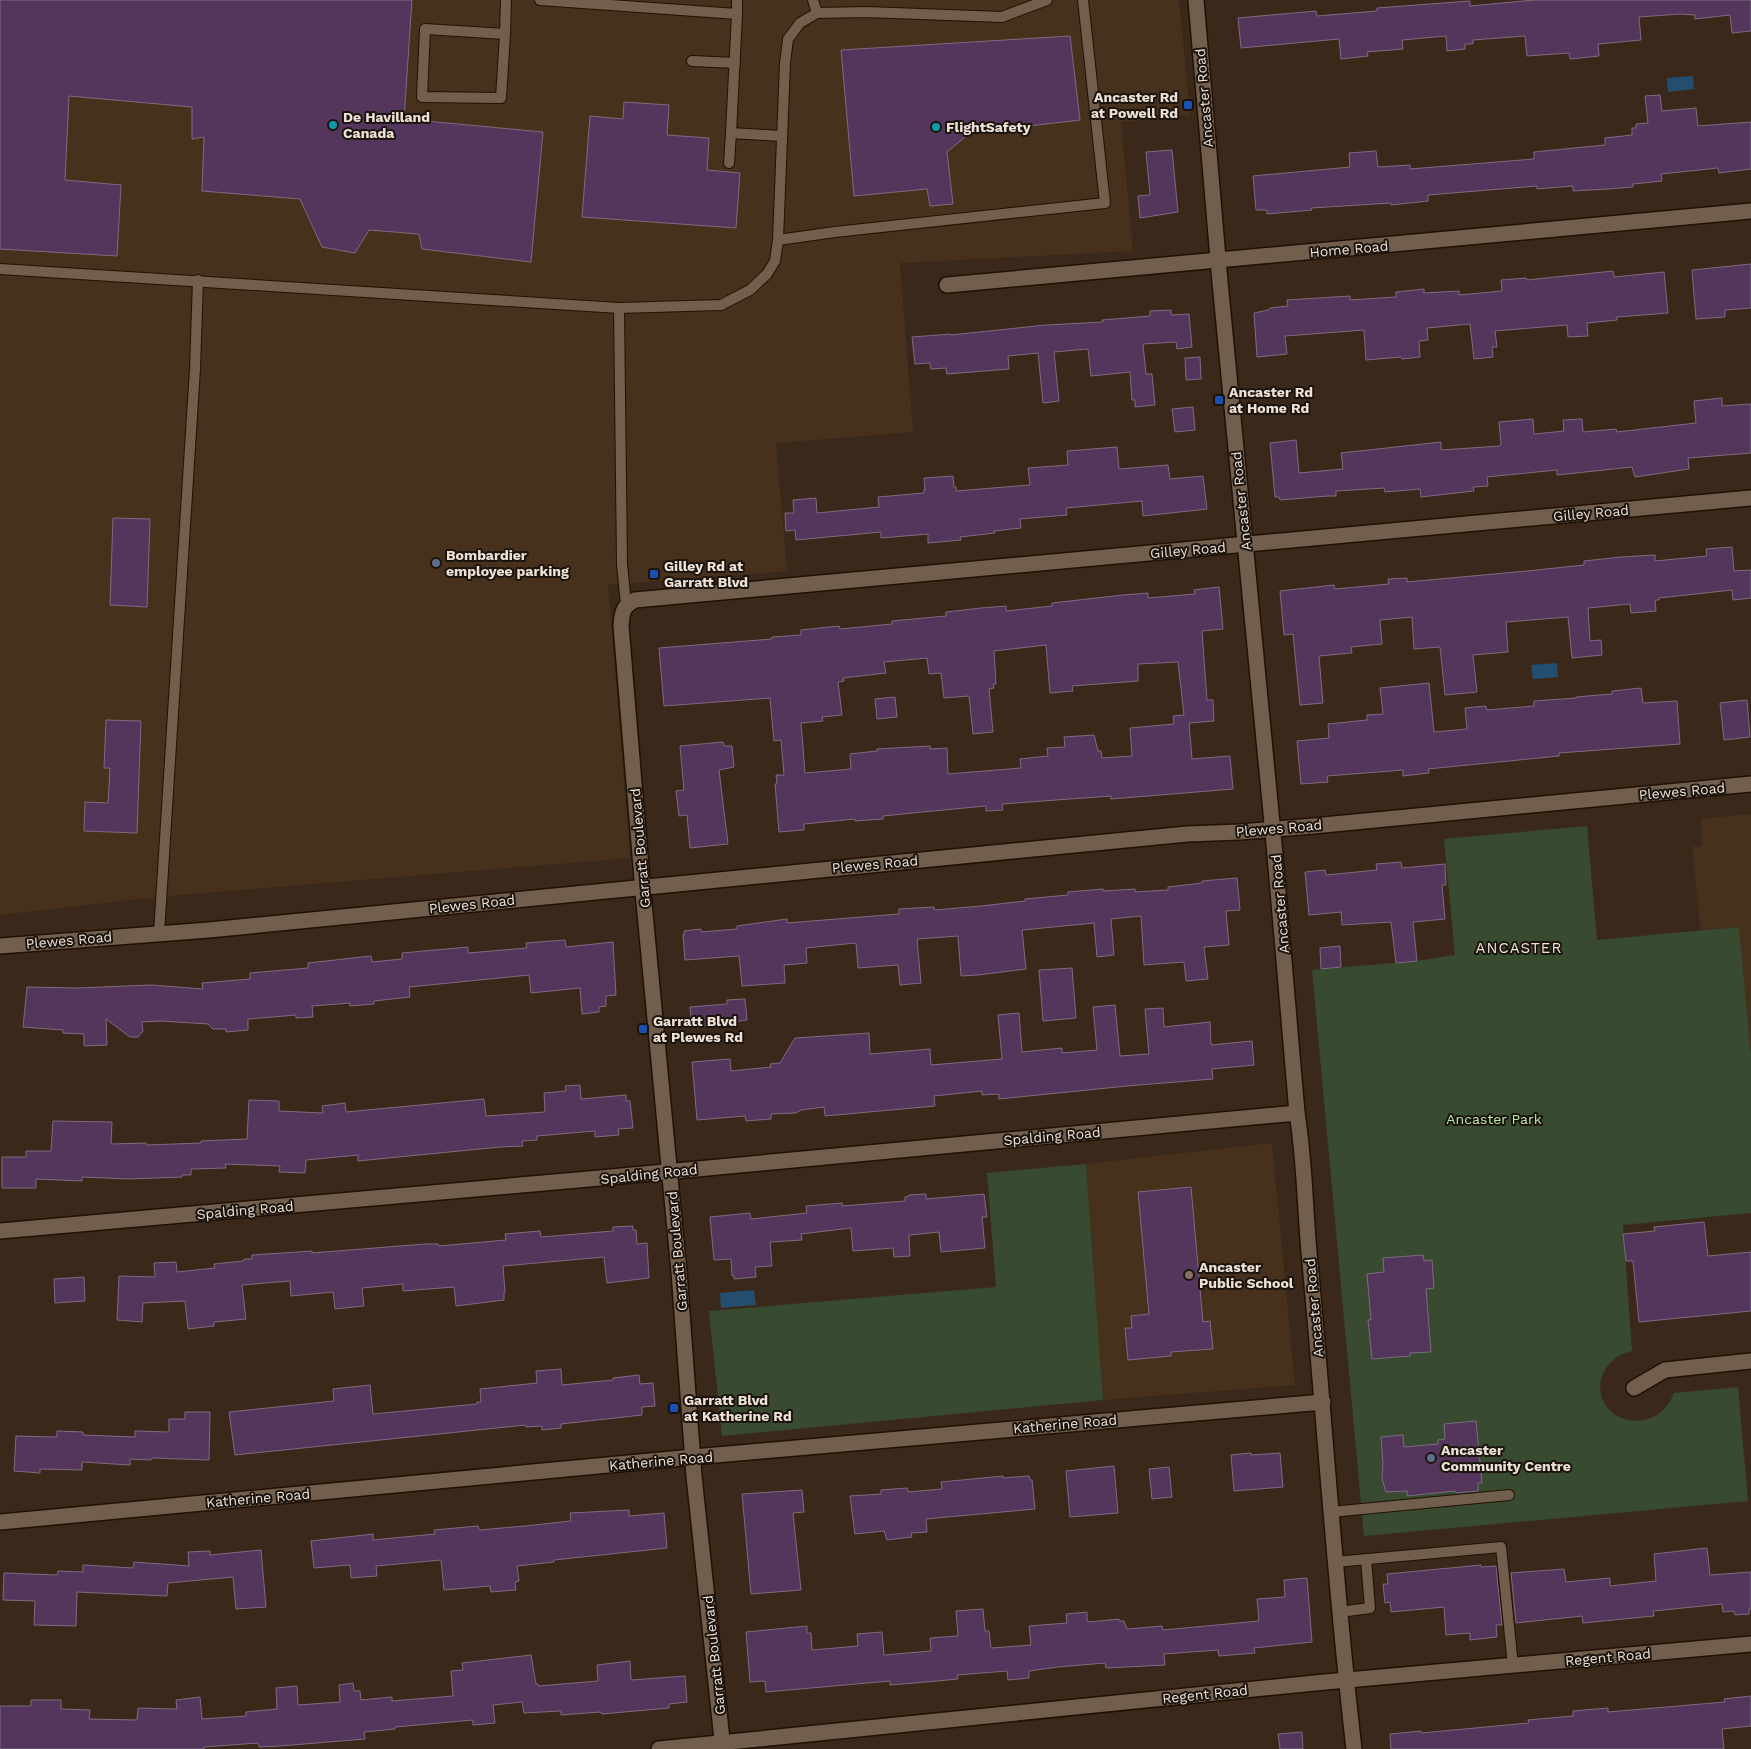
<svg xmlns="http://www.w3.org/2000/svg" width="1751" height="1749" font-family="'Work Sans',sans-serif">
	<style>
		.built { fill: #47311d }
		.green { fill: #384a30 }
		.water { fill: #244e6f }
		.building { fill: #54365c; stroke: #7c6c80; fill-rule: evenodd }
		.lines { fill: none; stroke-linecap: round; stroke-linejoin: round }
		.lane-casing { stroke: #211104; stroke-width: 12 }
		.street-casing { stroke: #211104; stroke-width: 18 }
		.lane { stroke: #715e4d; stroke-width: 10 }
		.street { stroke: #715e4d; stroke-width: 15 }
		.transit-dot { fill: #1a4fb4; stroke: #1b140d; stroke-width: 2 }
		.culture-dot { fill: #0f9aa8; stroke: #1b140d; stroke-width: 2 }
		.service-dot { fill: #5c6f8a; stroke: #1b140d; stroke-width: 2 }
		.education-dot { fill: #8d6e63; stroke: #1b140d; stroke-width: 2 }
		.labels { text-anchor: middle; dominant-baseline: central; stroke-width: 4; stroke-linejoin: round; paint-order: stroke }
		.poi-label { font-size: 14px; font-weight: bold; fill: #ede1d8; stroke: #1b140d; text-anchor: start }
		.street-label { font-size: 14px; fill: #ede1d8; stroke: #1b140d }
		.park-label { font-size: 14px; fill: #bae8a4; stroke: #1b140d }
		.neighbourhood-label { font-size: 15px; letter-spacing: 1px; fill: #ede1d8; stroke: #1b140d }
	</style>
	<rect width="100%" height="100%" fill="#3a291a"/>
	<g class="built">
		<path d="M0,0h1179l11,115 -69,7 12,129 -233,12 13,169 -137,11 11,128 -179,14 22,273 -474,39 -156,18z"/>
		<path d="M1751,814v240l-12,-127 -38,3 -9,-83 10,-1 -1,-27z"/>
		<path d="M1272,1143l23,242 -192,15 -17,-236z"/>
	</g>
	<g class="green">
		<path d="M1587,826l10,114 142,-13 12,128v158l-128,12 9,126c-25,5 -41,32 -26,55 12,18 40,19 55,6 6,-5 10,-12 13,-19l64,-6 10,114 -384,35 -52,-566 105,-9 38,-6 -11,-116z"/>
		<path d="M1086,1164l17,236 -381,36 -13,-125 287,-24 -9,-114z"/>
	</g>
	<g class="water">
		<path d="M1693,76l1,13 -26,3 -1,-14z"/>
		<path d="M1557,663l1,14 -25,2 -2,-14z"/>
		<path d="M754,1290l2,15 -35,3 -1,-15z"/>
	</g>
	<g class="building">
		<path d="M0,0h412l-8,119 139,13 -12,130 -109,-13 -3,-15 -50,-4 -14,23 -33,-6 -22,-48 -98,-8 2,-54 -12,2v-32l-123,-11 -4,84 56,5 -4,71 -117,-7z"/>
		<path d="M1534,0h217v31l-19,2 -2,-18 -35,4v-4l-14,-1 -42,3 2,23 -43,4 1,12 -29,3 -1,-6 -42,3 -2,-20 -52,4v4h-8v5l-18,2 -1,-15 -44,4 1,9 -36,3 1,4 -27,3 -2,-20 -98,9 -3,-30 78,-7 1,5 60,-5v-3l93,-7v5z"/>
		<path d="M1070,36l10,84 -110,13 -23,19 6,52 -23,2 -3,-17 -73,7 -13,-146z"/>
		<path d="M1660,95l2,16 34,-3 2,18 53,-4v47l-32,4 -1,-5 -57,6 1,7 -29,3v3l-25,2 -35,2v-5l-36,3v-3l-109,9v6l-37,4v-2l-80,5 1,2 -45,4v-4h-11l-3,-34 97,-9 -1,-14 27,-2 2,16 32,-2v4l124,-10v-7l71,-7v-7l27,-3v-7h4v-4l12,-1 -3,-27z"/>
		<path d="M624,102l45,3 -2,30 42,3 -2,32 33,3 -4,55 -154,-11 8,-101 33,3z"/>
		<path d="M1172,150l6,62 -38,6 -2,-22 12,-1 -4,-43z"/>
		<path d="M1751,264v44l-26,2v7l-29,2 -4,-49z"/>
		<path d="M1613,271l1,6 50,-5 4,41 -51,4v3l-30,3 1,13 -20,1 -1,-12 -72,6 2,16h-5l1,10 -19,2 -4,-35 -43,4 1,12 -9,1 1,16 -18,2 -1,-2 -35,3 -2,-30 -79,6 2,18 -30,3 -3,-44 14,-3 2,-2 18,-2 -1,-6 63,-4v4l46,-3v-5l28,-3v4l35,-2v4l43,-4 -1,-11 25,-2 1,2z"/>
		<path d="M1171,310v5l18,-1 3,33 -15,2 -1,-7 -33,2 3,30h6l3,31 -20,2v-7h-3l-2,-28 -39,4 -3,-27 -34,3 5,49 -16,2 -5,-50 -30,3 1,13 -62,5 -1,-6 -15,1 -1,-6 -15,1 -3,-27 39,-3v1l95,-10 57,-3 -1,-2 48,-4v-5z"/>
		<path d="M1200,357l1,22 -15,1 -1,-22z"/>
		<path d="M1722,398v8l29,-2v49l-63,5 1,11 -54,8 -3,-10 -75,8v-5l-70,7 1,9 -15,1 1,4 -53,6 -1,-8 -35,3 -1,-4 -48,3v5h-8l-48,4 -1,-3h-4l-5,-54 26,-3 3,33 44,-4 -2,-16 100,-11v8l59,-4 1,-2 -2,-22 34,-3 1,15 30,-3 -1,-11 19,-1 1,13 33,-3 1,3 79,-9 -2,-22z"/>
		<path d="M1193,407l2,23 -20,2 -3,-23z"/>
		<path d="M1117,447l2,22 49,-4 2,14 33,-3 4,33 -64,7 -1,-15 -76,7 1,7 -47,4 1,9 -27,3 1,2 -35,4 1,3 -33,3v-9l-47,4v-6l-85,8 -1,-10 -9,1 -1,-18h9l-1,-13 23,-2 1,15 62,-6 -1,-10 46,-4v-3h1l-1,-12 29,-2 1,11h2v4l74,-6 -2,-17 40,-3 -1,-14z"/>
		<path d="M113,518l37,1 -3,88 -37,-2z"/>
		<path d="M1732,547l2,24 17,-1v28l-18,2 -1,-10 -73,8v2h-4l1,11 -25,2 -1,-9 -42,4 2,33 11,-1 1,15 -30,3 -4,-41 -62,5 2,30 -35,3 4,37 -32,3 -5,-48 -26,2 -2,-32 -32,3 2,24 -31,3 1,6 -33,3 4,47 -23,2 -7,-71 -9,1 -4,-44 54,-6 1,4 54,-5 -1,-5 19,-1v4l120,-11 57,-6v-4l37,-4 34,-2v6l52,-5 -1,-7z"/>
		<path d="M1219,587l4,42 -21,2 5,69h6l1,21 -25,2 3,36 38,-3 3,33 -122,10v-3l-109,8 1,6 -17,1v-5l-64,6 -39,4v3l-28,2v-2l-51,5v6l-25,2 -4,-48h2l-1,-9h8l-3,-35 -7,1 -4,-43 -106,8 -5,-58 113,-9v-2l29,-2v-5l38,-4 1,3 52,-5v-3l54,-5v-4l35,-4 25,-2v5l46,-5v-3l71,-8 25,-2v5l47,-4 -1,-4zM1046,645l4,48 23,-2 -1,-5 66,-5v-17l40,-2 6,53 -11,1 1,8 -44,4 2,28 -30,2 -1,-7h-3l-4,-16 -30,2 1,10 -18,1 1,8 -28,3 1,9 -73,6 -1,-26 -17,1v-3l-53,3v2l-27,3 1,15 -46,4 -4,-50 22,-2 -1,-4 20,-2 -4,-33 6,-1 -1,-3 43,-5 -2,-11 43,-4 2,16 12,-1 3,25 25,-2 4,38 20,-2 -4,-43 5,-1 -1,-4h3l-2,-33z"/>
		<path d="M1429,683l5,49 33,-3 -2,-21 21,-2 1,4 47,-4v-5l42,-3v-1l36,-3v-3l29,-3 2,15 34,-2 3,43 -121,9v3l-131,13 1,4 -26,3v-6l-76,6 1,6 -27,2 -4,-43 32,-3 -1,-14 39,-4v-5l16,-1 -3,-26z"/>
		<path d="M895,697l2,20 -20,2 -2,-20z"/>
		<path d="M1747,700l3,37 -26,3 -4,-37z"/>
		<path d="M106,720l35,1 -4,112 -53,-2 1,-29 23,1 2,-35h-6z"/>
		<path d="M723,742l1,4h8l2,21 -15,3 9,74 -38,4 -3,-33 -8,1 -3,-25 8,-1 -4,-44z"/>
		<path d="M1401,862l1,6 43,-4 1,21h-4l3,34 -32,3 4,39 -21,2 -5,-41 -49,3 -1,-13 -32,3 -4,-43 20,-2 1,5 51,-5 -1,-6z"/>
		<path d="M1237,878l3,32 -14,1 3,34 -25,2 4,32 -22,2 -2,-19 -40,3 -3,-49 -30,3 3,36 -17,2 -3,-34 -72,7 4,39 -48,6 -17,1 -3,-40 -41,3 4,44 -21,2 -2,-20 -40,3 -2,-25 -50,5 1,15 -23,2 1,18 -43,3 -3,-30 -54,4 -2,-25h1v-4l17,-2v3l36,-3v-3l50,-7v4l112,-9v-5l35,-2 1,3 46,-4 44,-5v-2l43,-4v-3l35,-3v2l32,-2v3l33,-2v-3l34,-4v-2z"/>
		<path d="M565,940l1,7 47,-5 3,53 -10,1v10l-7,1v5l-17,2 -2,-26 -49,5 -2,-18 -120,12 1,10 -36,4v3l-24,2v-3l-38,3 1,11 -17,1v-3l-48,4v11l-22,2v-3h-13l-5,-5 -47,-3 -19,1 1,9 -5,6h-8l-24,-18 1,26 -23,1v-12l-21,-1v-3l-40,-3 4,-40 50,1 75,-3 51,4 -1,-6 48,-4v-6l58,-5v-5l63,-7 1,6 30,-3v-6l66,-6v6l59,-5 -1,-5z"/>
		<path d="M1340,946l1,21 -20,2 -1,-21z"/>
		<path d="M1072,968l4,50 -33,3 -4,-51z"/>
		<path d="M745,999l2,21 -55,7 -2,-20 37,-3v-4z"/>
		<path d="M1115,1005l5,51 29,-2 -4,-45 18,-1 1,19 46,-5 1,23 41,-4 2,24 -42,4 1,10 -86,7 -128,13v-5l-17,1v-4l-48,5 1,10 -110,10 -1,-9 -23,3 -5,3 -25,1v5l-25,2 -1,-5 -48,4 -5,-58 38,-3 1,12 40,-4 -1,-3 10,-1 15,-25 74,-5 1,21 60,-5 1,16 71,-6 -4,-44 21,-2 3,39 40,-4v5l35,-3 -4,-43z"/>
		<path d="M580,1085l1,14 45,-4v6h4l3,27 -15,1 1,6 -24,2v-6l-58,5v4l-15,1 1,5 -23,1 -142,14v-6l-52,5 -1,13 -26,-1 1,-6 -55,-2 1,4 -35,1v6h-9v2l-54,2 -46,-2v4l-46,-2v9h-34v-31h24v-6h25l2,-30 59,1 -1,22 35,-1 1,2 54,-2v-2l46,-2 2,-39 30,1v10l44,2 -1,-7 23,-3 1,9 138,-13 2,17 59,-4 -1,-19 22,-2 -1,-5z"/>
		<path d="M1191,1187l12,135 7,-1 3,28 -42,3v4l-43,4 -3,-32h7l-1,-12 18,-2 -11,-122z"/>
		<path d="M926,1194v5l58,-5 3,23h-5l3,31 -44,4 -2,-20 -30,3 1,21 -16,1 -1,-9 -40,3 -2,-23 -50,6 1,6 -32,2 2,24 -17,1 1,10 -22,2v-3h-2l-1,-17 -17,1 -4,-43 40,-4 1,6 56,-6 -1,-7 36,-3v3l63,-5v-4l4,-1v-1z"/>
		<path d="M1704,1222l4,34 43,-4v59l-112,11 -6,-61h-7l-3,-27 32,-3 -1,-4z"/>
		<path d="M633,1226v4h3l1,14 10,-1 2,35 -42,5 -3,-26 -101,9 2,26h-1v8l-48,6 -2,-19 -51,4v-7l-41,4 2,18 -29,3 -2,-17 -42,4 -1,-15 -48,4 4,34 -32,3v4l-26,3 -3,-28 -42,2 -1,19 -25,-2 2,-44 36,1 -1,-14 22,-1 1,10 38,-4 -1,-4 30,-3v-2h8v-4l60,-4v2l113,-9h13l1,2 67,-6 -1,-6 35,-3 1,6 72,-6v-4z"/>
		<path d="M1423,1255l1,6 8,-1 2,28 -8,1 5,63 -21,1v3l-38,3 -4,-39h3l-4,-46 17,-2 -1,-14z"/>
		<path d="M84,1277l1,24 -30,2 -1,-24z"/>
		<path d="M561,1369l1,16 51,-5v-2l26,-3 1,9 13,-1 2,23 -13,1v8l-81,9v4l-19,2v-4l-16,1v-2l-291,30 -6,-43 105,-11 -1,-12 37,-4 3,29 104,-10v-2h4l-1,-13 57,-6 -1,-12z"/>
		<path d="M185,1412h25l-1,48 -57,-2 -1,2 -21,-1v6l-48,-3v8l-42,-1v4l-26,-2 2,-35 41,1v-6l26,1v3l52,2v-6l34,1v-13h16z"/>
		<path d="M1476,1421l6,62h-4v8l-22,2 -1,-2 -48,5v-5l-21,1 -4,-13 1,-16 -2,-26 22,-2 1,12 34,-3v-4l7,-1 -1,-15z"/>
		<path d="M1251,1453v2l29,-2 3,34 -49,4 -3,-36z"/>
		<path d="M1114,1466l4,47 -48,4 -4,-46z"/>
		<path d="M1169,1467l3,30 -20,2 -3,-30z"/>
		<path d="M1003,1476v2l26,-2 1,4h2l3,29 -109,10 1,13 -16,1 1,4 -25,3 -3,-9 -29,3 -5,-38 31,-2v-4l26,-2 1,4 34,-3 -1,-7z"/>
		<path d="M802,1490l2,22 -11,1 8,77 -50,4 -9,-100z"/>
		<path d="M629,1510v6l35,-3 3,35 -113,12v2l-37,4 2,15 -4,1 1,8 -25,2 -1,-6 -46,4 -3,-30 -65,6 1,10 -26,2 -1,-13 -36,3 -3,-27 62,-7v6l62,-6 -1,-4 44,-4 1,4 46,-4 46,-5 -1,-8z"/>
		<path d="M1707,1548l3,27 41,-3v37h-2v5l-14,1 -1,-4 -11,1 -1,-8 -69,7 1,5 -71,7 -1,-7 -66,7 -5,-50 53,-4 2,13 44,-4v8l46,-5 -2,-27z"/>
		<path d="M261,1550l5,57 -30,2 -3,-32 -65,6 -1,13 -90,-4 -1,34 -42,-1 1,-24 -32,-1 1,-27 53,2 1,-4 25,1v-7l50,3 1,-6 55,4 -1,-14 22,-1v4z"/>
		<path d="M1481,1565v2l15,-1 6,59h-6l1,12 -27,3v-7l-24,2 -2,-28 -53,5 -1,-10 -5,1 -2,-19h5l-1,-10z"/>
		<path d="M1307,1578l5,64 -58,6 1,5 -36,3 -1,-6 -54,4 1,11 -59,3 -1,-5 -47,4 -29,4v7l-21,2 -1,-9 -50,4 1,4 -43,4 -25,2v-4l-124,11 -1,-11 -15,1 -4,-50 61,-6v7h4l1,17 46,-4 -1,-12 25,-2 2,23 47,-4 -1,-13 28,-2 -2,-25 27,-2 2,22h4l2,17 40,-3 -2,-19 38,-3 -1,-9 21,-2v9l3,1 29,-3v2h5l3,8 35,-3 1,4 96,-9 -2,-22 28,-2 -1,-17z"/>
		<path d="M531,1655l5,29h2v2l60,-5 -1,-16 33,-4 1,19 54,-4 2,26 -18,2v4l-67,6 -1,-2 -40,3v-4l-37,2 -2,-11 -29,3 2,18 -22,2v-5l-78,7v2l-31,3 1,7 -85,7 -21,1 -1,-4 -54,4v2h-204v-43h31v-6h30v9l29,1 -1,9 48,1 1,-12 39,1 -1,-9 24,-3 2,22 44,-3v-4l31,-3 -1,-21 21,-2 1,19 42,-3 -1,-17 14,-2 1,8h6l1,9 31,-3v4l61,-5 -2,-25 12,-1 -1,-7z"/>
		<path d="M1751,1696v30l-29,3 2,20h-333l-1,-15 31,-3v2l108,-10 -1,-3 45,-4v-5l35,-3v4l117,-10 -1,-3z"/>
		<path d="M1302,1732l1,17h-23l-2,-15z"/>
	</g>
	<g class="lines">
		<g class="lane-casing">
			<g id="lane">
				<path d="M540,0l197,14 -6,119 50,3"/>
				<path d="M813,0l4,13"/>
				<path d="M737,14v-14"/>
				<path d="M505,34l-4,64 -79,-1 3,-68 80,5 1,-34"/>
				<path d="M692,61l43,2"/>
				<path d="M729,163l2,-30"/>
				<path d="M778,240l57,-8 270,-29 -22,-203"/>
				<path d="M0,269l619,39 102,-3 29,-15 17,-16 8,-13 3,-21 7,-177 3,-24 12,-16 17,-10 49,-1 136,5 45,-17"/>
				<path d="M619,308l3,256 4,41"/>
				<path d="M159,933l36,-564 3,-89"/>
				<path d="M1331,1512l178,-17"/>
				<path d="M1335,1562l166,-15 12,119"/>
				<path d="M1340,1612l30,-4 -4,-49"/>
			</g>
		</g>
		<g class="street-casing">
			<g id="street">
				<path d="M1196,0l24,282 54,562 23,269c8,49 8,100 13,150 15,162 25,325 44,486"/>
				<path d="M947,285l804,-74"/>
				<path d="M0,946l209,-16 978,-96 53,-2 73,-6 438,-42"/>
				<path d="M0,1231l600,-53 697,-65"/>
				<path d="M1634,1388l31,-18 86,-9"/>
				<path d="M0,1522l693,-65 630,-55"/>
				<path d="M659,1749l666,-67 426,-38"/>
				<path d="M723,1749l-29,-273 -15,-204 -35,-369 -23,-277c1,-14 2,-20 14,-26l1116,-102"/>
			</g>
		</g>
		<use href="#lane" class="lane"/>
		<use href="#street" class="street"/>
	</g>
	<g class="transit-dot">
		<rect x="1183" y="100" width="10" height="10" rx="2.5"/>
		<rect x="1214" y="395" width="10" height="10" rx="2.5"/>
		<rect x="649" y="569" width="10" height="10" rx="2.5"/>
		<rect x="638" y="1024" width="10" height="10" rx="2.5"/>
		<rect x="669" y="1403" width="10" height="10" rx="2.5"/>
	</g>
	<g class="culture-dot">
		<circle cx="333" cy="125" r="5"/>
		<circle cx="936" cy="127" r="5"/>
	</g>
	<g class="service-dot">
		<circle cx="436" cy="563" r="5"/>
		<circle cx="1431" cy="1458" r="5"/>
	</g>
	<circle class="education-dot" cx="1189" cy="1275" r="5"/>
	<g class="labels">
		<g class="poi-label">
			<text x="1178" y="97" text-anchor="end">Ancaster Rd<tspan x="1178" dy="16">at Powell Rd</tspan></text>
			<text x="343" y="117">De Havilland<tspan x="343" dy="16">Canada</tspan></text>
			<text x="946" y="127">FlightSafety</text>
			<text x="1229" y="392">Ancaster Rd<tspan x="1229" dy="16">at Home Rd</tspan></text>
			<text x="446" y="555">Bombardier<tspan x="446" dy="16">employee parking</tspan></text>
			<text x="664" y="566">Gilley Rd at<tspan x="664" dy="16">Garratt Blvd</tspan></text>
			<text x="653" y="1021">Garratt Blvd<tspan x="653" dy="16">at Plewes Rd</tspan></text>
			<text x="1199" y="1267">Ancaster<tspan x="1199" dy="16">Public School</tspan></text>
			<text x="684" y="1400">Garratt Blvd<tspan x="684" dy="16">at Katherine Rd</tspan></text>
			<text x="1441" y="1450">Ancaster<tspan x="1441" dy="16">Community Centre</tspan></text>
		</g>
		<g class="street-label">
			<text transform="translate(1204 98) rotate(-95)">Ancaster Road</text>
			<text transform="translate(1349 249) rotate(-5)">Home Road</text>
			<text transform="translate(1241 501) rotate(-96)">Ancaster Road</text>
			<text transform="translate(1591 513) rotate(-5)">Gilley Road</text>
			<text transform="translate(1188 550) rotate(-5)">Gilley Road</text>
			<text transform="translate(1682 791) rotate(-5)">Plewes Road</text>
			<text transform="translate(1279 828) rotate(-5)">Plewes Road</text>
			<text transform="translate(640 848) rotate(-95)">Garratt Boulevard</text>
			<text transform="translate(875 864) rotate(-5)">Plewes Road</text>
			<text transform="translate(472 904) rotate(-6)">Plewes Road</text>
			<text transform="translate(1280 904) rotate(-95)">Ancaster Road</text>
			<text transform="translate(69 940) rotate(-5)">Plewes Road</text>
			<text transform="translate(1052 1136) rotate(-5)">Spalding Road</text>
			<text transform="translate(649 1174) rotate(-6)">Spalding Road</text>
			<text transform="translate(245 1210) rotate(-5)">Spalding Road</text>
			<text transform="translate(677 1251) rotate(-95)">Garratt Boulevard</text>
			<text transform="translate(1314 1308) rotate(-95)">Ancaster Road</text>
			<text transform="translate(1065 1424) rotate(-5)">Katherine Road</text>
			<text transform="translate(661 1461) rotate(-5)">Katherine Road</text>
			<text transform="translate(258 1498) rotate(-5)">Katherine Road</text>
			<text transform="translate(714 1655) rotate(-96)">Garratt Boulevard</text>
			<text transform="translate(1608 1657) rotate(-5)">Regent Road</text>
			<text transform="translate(1205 1694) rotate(-6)">Regent Road</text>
		</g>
		<g class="park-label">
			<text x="1494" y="1119">Ancaster Park</text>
		</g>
		<g class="neighbourhood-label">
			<text x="1519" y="948">ANCASTER</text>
		</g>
	</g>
</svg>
